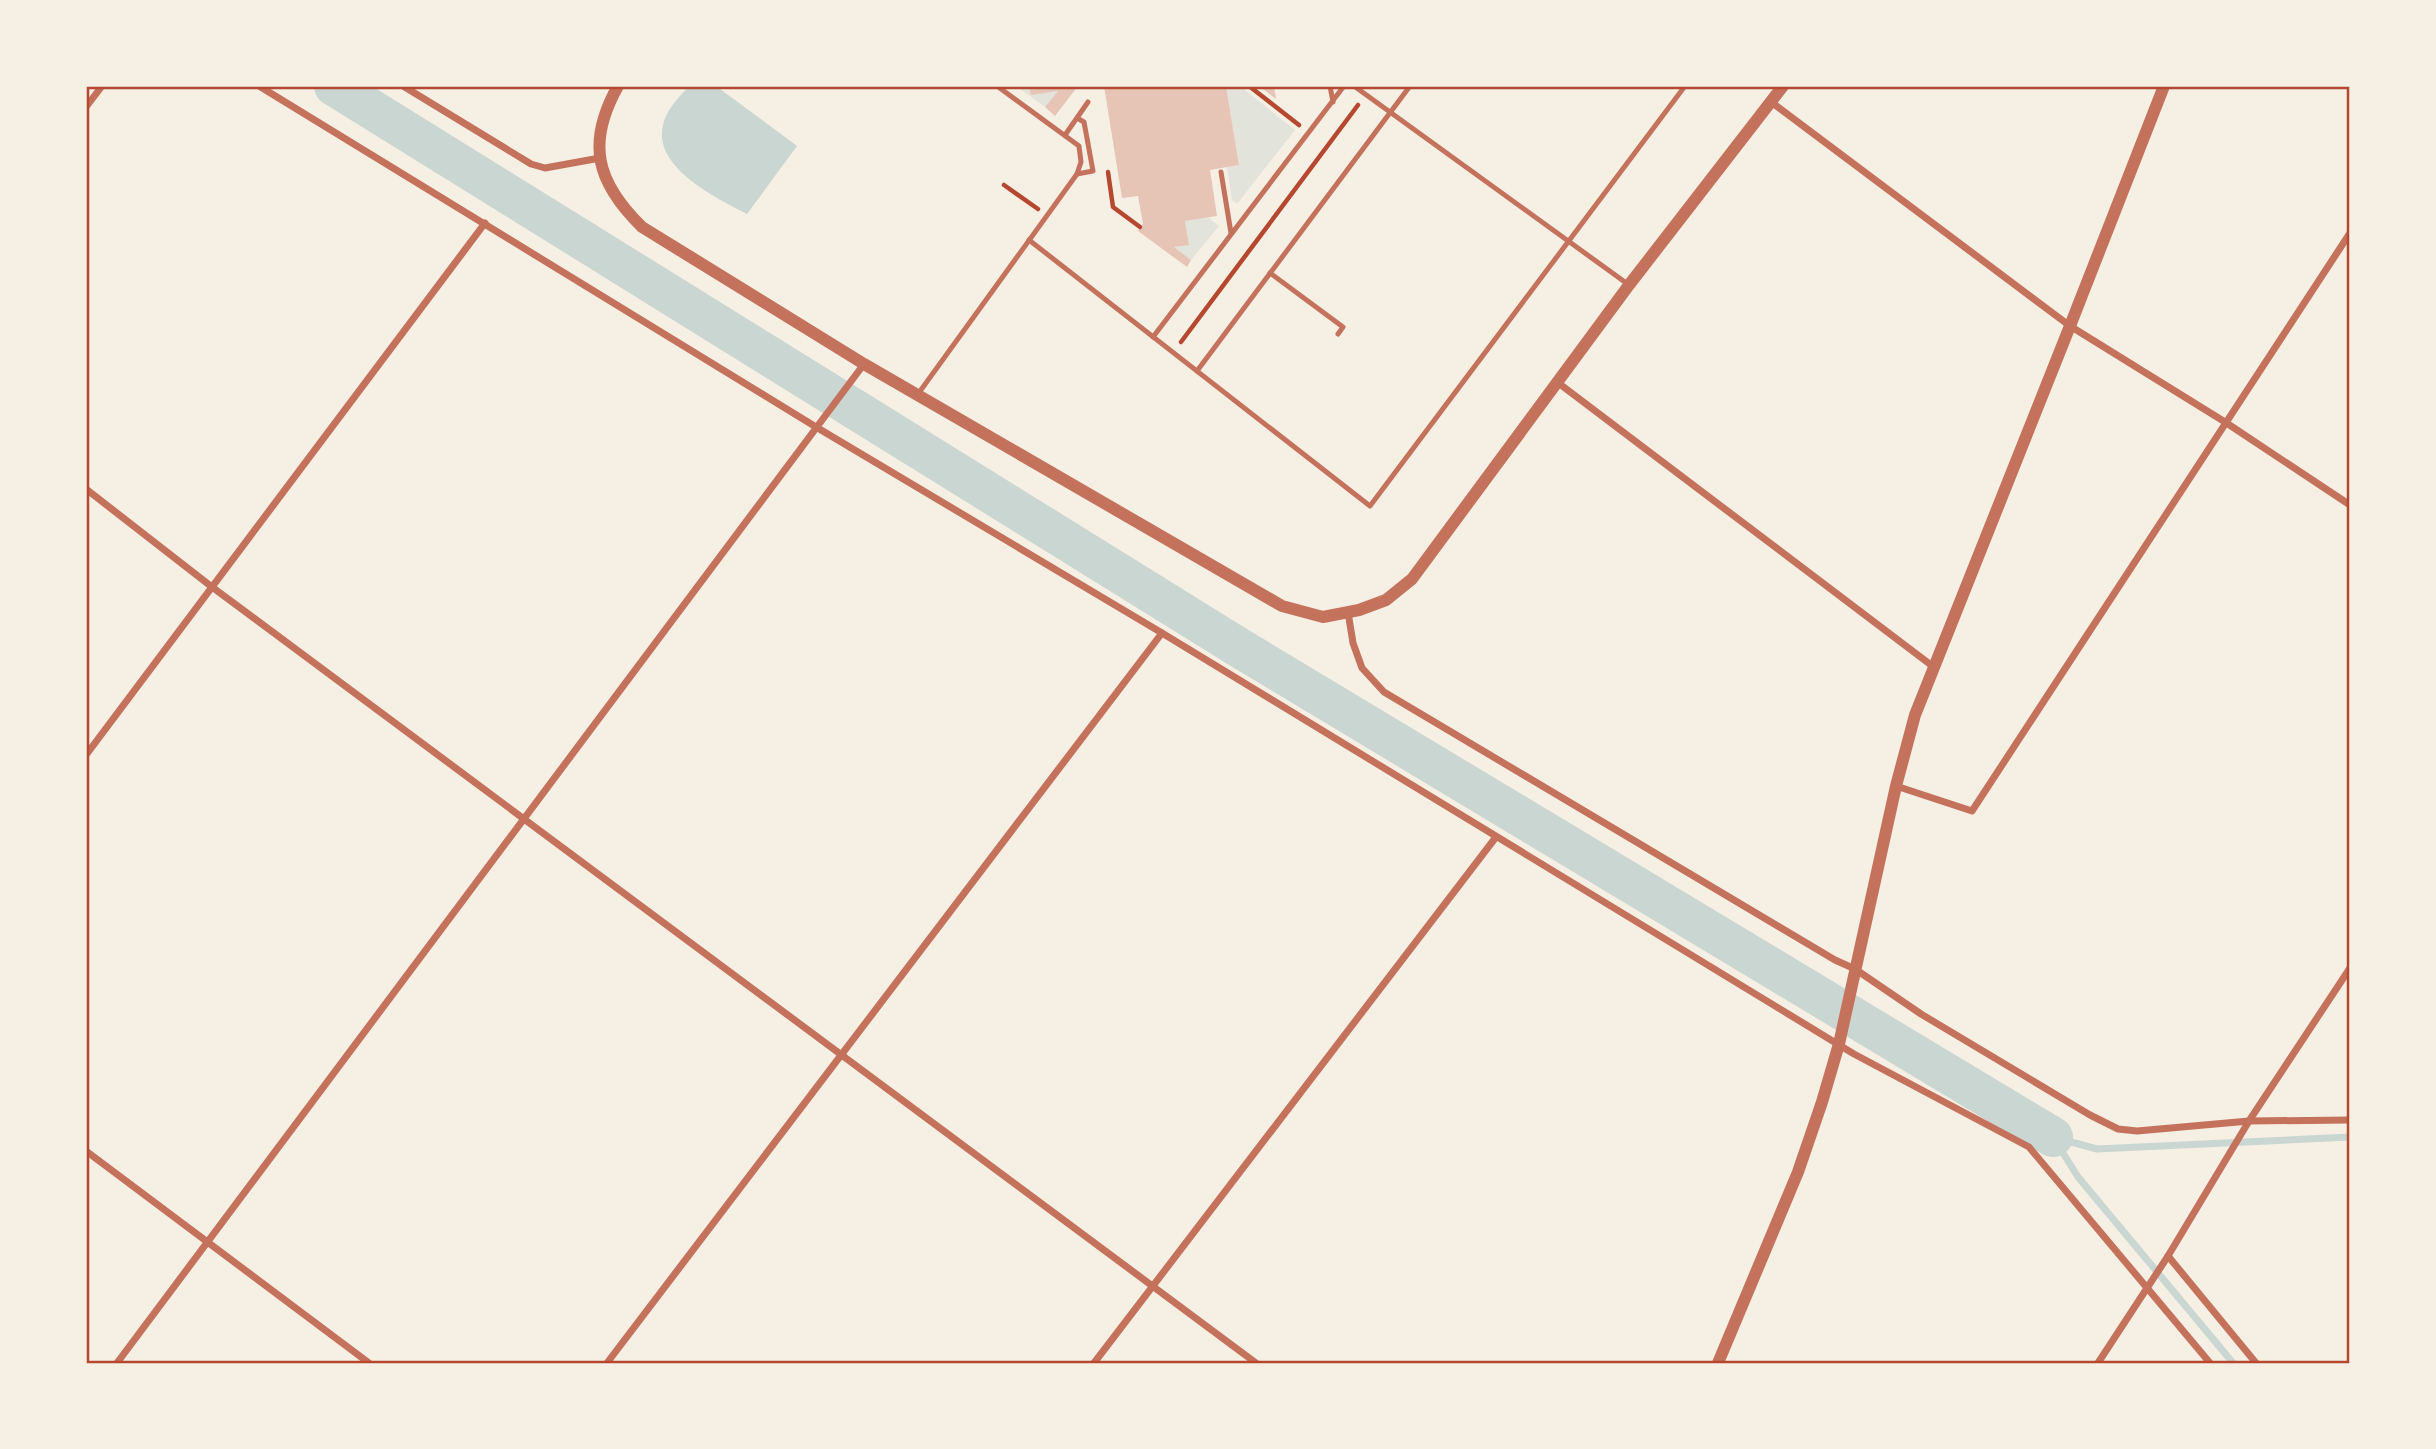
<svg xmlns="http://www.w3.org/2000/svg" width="2436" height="1449" font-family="Barlow,sans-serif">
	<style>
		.green { fill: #e2e4dc }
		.water { fill: #c9d6d2 }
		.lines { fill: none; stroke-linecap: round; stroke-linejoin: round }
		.stream { stroke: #c9d6d2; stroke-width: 7 }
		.river { stroke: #c9d6d2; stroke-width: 40 }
		.building { fill: #e6c5b7 }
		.path { stroke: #b5482f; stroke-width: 4.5 }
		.service { stroke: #c5725c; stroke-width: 5 }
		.minor { stroke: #c5725c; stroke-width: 7 }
		.tertiary { stroke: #c5725c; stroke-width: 12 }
		.neatline { fill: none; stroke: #b5482f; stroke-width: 2.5 }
	</style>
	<rect width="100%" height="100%" fill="#f6efe4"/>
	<g class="green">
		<path d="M1016,86h13l2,8 27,-3 -13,16z"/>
		<path d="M1226,86h14l55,44 -58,74 -5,-4 -5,-33 12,-2z"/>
		<path d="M1208,217l11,9 -28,34 -17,-13 15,-3 -4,-23z"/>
	</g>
	<path class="water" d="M689,86h27l81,60 -50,68c-32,-17 -103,-50 -81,-98 5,-11 15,-21 23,-30z"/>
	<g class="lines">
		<g class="stream">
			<path d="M2053,1137l44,12 253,-12"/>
			<path d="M2053,1137l25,40 155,186"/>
		</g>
		<path class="river" d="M334,86l904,561 815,490"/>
	</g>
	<g class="building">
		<path d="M1029,86h49l-23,30 -10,-9 13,-16 -27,4z"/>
		<path d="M1104,86h122l13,79 -29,5 7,46 -32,5 4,24 -15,2 17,13 -4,7 -49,-36 5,-7 -5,-28 -16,2z"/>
		<path d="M1259,86h15l2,13z"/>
	</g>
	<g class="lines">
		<g class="path">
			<path d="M1249,86l50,39"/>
			<path d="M1108,172l5,35 27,20"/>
			<path d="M1004,185l34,24"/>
			<path d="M1181,342l177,-237"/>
		</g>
		<g class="service">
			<path d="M1330,86l3,16"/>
			<path d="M1354,86l275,199"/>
			<path d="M1077,118l7,4 9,49 -16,3"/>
			<path d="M1065,135l23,-33"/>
			<path d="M1221,172l10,61"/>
			<path d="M1029,240l341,266 315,-420"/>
			<path d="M1270,273l73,54 -5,7"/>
			<path d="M1153,337l191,-251"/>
			<path d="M1197,371l213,-285"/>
			<path d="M918,394l159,-220 4,-12 -2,-16 -82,-60"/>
		</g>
		<g class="minor">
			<path d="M259,86l557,341 346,206 692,421 175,93 181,216"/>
			<path d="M403,86l128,78 14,4 55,-10"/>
			<path d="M1771,102l299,224 155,96 125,83"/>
			<path d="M86,107l16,-21"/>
			<path d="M1557,382l378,286"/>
			<path d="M86,489l126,98 1044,776"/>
			<path d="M1348,612l5,31 9,25 22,24 451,268 20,9 66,45 169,101 28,14 19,2 112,-10 101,-1"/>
			<path d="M86,755l399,-532"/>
			<path d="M1896,786l76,25 378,-578"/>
			<path d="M86,1151l283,212"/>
			<path d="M2168,1256l88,107"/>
			<path d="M117,1363l747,-999"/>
			<path d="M607,1363l555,-730"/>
			<path d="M1094,1363l402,-526"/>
			<path d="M2098,1363l70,-107 81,-135 101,-153"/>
		</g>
		<g class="tertiary">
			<path d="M618,86c-32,57 -22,96 24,141l222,137 418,242 41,11 36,-7 27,-10 26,-21 217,-294 154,-199"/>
			<path d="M1718,1363l80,-191 24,-70 17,-58 57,-258 19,-71 155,-389 94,-240"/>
		</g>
	</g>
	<rect width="2436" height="1449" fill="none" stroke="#f6efe4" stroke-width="175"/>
	<rect x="88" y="88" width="2260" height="1274" class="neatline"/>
</svg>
